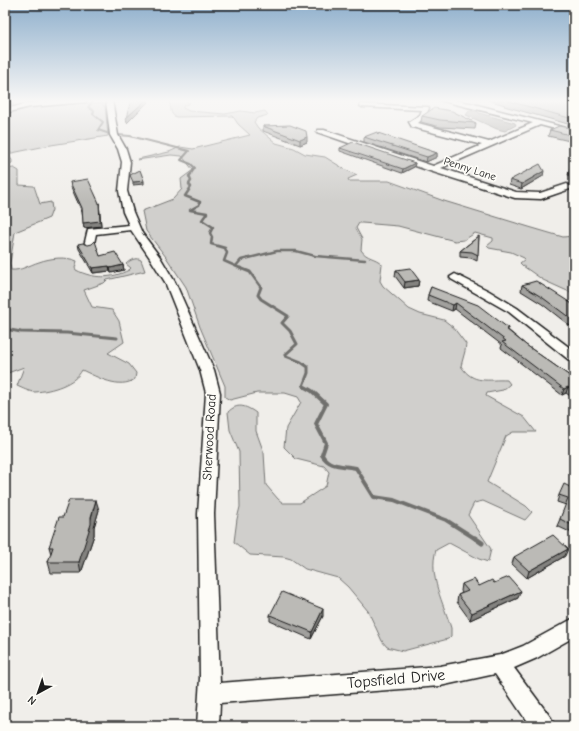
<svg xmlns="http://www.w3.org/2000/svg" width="579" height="731" font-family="'Comic Neue',sans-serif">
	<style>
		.green { fill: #d0cfcc; stroke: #767674 }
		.water { fill: #a8a7a3; stroke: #706f6d }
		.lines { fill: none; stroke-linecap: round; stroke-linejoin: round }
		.stream-far4 { stroke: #706f6d; stroke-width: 2 }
		.stream-far3 { stroke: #706f6d; stroke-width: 2.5 }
		.stream-far2 { stroke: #706f6d; stroke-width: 3 }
		.stream-far1 { stroke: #706f6d; stroke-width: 4 }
		.stream { stroke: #706f6d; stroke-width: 5 }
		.minor-casing { stroke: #1c1c1c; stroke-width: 3 }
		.minor { fill: #fdfcf7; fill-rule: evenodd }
		.wall { fill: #a1a09d; stroke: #1c1c1c }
		.shaded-wall { fill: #83827f; stroke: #1c1c1c }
		.building { fill: #bbbab6; stroke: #1c1c1c }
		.labels { text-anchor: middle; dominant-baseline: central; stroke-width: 3.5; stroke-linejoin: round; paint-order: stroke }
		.far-street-label { font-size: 11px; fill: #1c1c1c; stroke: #fdfcf7 }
		.street-label { font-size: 13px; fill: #1c1c1c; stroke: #fdfcf7 }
		.near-street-label { font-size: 16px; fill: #1c1c1c; stroke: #fdfcf7 }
	</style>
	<rect width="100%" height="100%" fill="#f0eeea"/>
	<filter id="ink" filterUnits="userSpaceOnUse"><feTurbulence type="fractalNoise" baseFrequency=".025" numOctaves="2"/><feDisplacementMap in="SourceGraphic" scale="8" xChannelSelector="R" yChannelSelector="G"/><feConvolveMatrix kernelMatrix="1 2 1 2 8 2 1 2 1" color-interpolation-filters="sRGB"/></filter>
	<g filter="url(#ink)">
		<g class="green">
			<path d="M171,100h16l-1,1 4,2 -7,3v2l6,3 36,3 16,-3 14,2 10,-2 3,4 -11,3 -3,4 4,6 18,15 18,5 11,6 20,3 21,13 11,5 -9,4 1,2h40l55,20 85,26 34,10 11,-1v58l-31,-14 -20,-14 -3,-3 5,-4 -1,-1 -13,-6 -22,-4 -2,-2 6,-5v-3l-18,-5 -11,7 -9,1 -57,-15 -36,-3h-3l-3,5 6,11 -1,11c6,9 14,7 21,14l-2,17 3,5 26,23 11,5 24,6 9,7 13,17 -1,7 -4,15c12,19 27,13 46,14l3,4 -7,6 -16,3 -1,3 38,21 12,15h-23l-7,4 -19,46 39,24 6,6 -7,8 -42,-19 -9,2 -6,12 23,34 -3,13 -9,-3 -30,-16 -13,7c-8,26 8,54 15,78v8l-3,3 -45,12 -16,-4 -5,-6 -14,-30 -20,-24 -10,-9 -33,-9 -14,-10 -7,-2 -34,-2 -16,-13 3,-23 3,-12 -1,-55 -9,-22 -2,-18c9,-9 17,-7 28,1v18l8,22 2,32 12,14 5,4h17l26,-17 3,-14 -5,-6 -28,-7 -12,-12 2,-19 15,-26 -3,-5 -13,-4h-28l-27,7 -5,-3v-11l-25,-59 -14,-40 -20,-30 -20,-26 -4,-20 31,-12 9,-10 -1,-10 12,-9 -11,-14 -11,-1 -34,5 1,-1 31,-7 11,-5 13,2 57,-14 -12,-11 -4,-6 -2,-2 -56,1c-7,-3 -4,-9 -7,-15z"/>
			<path d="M99,103h4v3h2l3,30 -57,9 -44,9 5,6v3l-7,2v-51l34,-9z"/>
			<path d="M14,168l5,3v14l15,1 6,18 11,-2 1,8 -3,8 -34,14 -5,31 1,7c10,1 18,-5 28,-8 11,-4 27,-6 38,-1l-2,7 1,2c18,9 35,9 53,0l2,-2 -5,-4c4,-4 10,-7 15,-4l4,11 -38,9 -3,3 -20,7 8,17 20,3 7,11 5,21 -16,11 21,11 7,9 -1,6c-15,11 -38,-2 -53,-9 -7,14 -31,21 -47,22 -6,0 -13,-4 -18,-6l7,-19 -19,7v-205z"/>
		</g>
		<path class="water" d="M469,111h8l2,2 36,10 1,2 -11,6 -8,-2 -31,-14z"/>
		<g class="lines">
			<g class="stream-far4">
				<path d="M93,101l-5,6 6,4 -1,3 10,8 -5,8 12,4"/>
				<path d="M5,107l8,-3"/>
				<path d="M118,135l12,1 59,15 -8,9 10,4 4,4 -5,7"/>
			</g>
			<g class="stream-far3">
				<path d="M191,174l-2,2 2,5 -2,3 2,3 -6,9 15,6 -1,3 -9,5 17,3 -5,7 11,7 -3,6 2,4 -1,7 14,4 2,5 -3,8 18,8"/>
				<path d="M236,266l5,-6 36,-9h19l19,5 50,4"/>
			</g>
			<g class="stream-far2">
				<path d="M240,268l10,4 11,15 -3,8 3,4 27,17 -6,7 8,8 7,13 -11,10v2l15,6 7,5v6l-5,13 4,2"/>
				<path d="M5,329l16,3 46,1 50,5"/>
			</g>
			<path class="stream-far1" d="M305,387l7,4 14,13 -10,20 10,19 -4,12c8,13 21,10 34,13l18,29 20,3 52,20 30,19"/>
			<path class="stream" d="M475,538l7,5"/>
			<g class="minor-casing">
				<g id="minor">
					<path d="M61,100h27l-3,2 -55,5 -25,6v-4l25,-6z"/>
					<path d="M106,100h6l6,35 8,14 4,13 -3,29 6,21 9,21 18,24 15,25 39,88 6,23 -6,121 6,169 220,-17 60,-11 23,-9 51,-28v19l-37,21 -23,10 37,50 3,8h-24l-35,-52 -55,12 -220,17 -1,23h-22l3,-48 -2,-164 8,-121 -6,-23 -35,-88 -15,-24 -19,-28 -35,4 -3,14 -4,1 -5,-3 4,-17 41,-4 -6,-13 -4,-21 3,-29 -4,-13 -8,-14z"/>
					<path d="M439,100h15l16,3 104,27v4l-34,-9 -99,43 75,24 24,1 27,-9 4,3 -1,2 -29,10 -26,-1 -85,-27 -113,-39 1,-2h6l109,36 49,-21 -70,-18 -3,-5 11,-7 2,-5 -60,-3 -2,-1v-2l68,3 1,1 -4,9 -7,6 71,19 44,-19z"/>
					<path d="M455,274l34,17 28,17 57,43v10l-5,-1 -60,-48 -58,-33 -1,-2z"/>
				</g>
			</g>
			<use href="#minor" class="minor"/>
		</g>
		<g class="wall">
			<path d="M488,100h74l12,3v26l-7,-2 1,-3 -64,-18 1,-1z"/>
			<path d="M565,100h9v2z"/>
			<path d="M422,116l54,7 -1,6 -35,-2 -19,-5z"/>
			<path d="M263,126l44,16 -7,3 -37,-14z"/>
			<path d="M574,129v13l-26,-6 2,-6z"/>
			<path d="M378,135l59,18v4l-11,5 -62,-20v-5z"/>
			<path d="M340,148l75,15 -1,4 -12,6 -62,-22z"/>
			<path d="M574,167v10l-6,-2 2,-6z"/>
			<path d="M543,176l-22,13 -12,-4 1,-5z"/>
			<path d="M70,182l29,21 2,23 -17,2 -2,-16 -11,-25z"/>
			<path d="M479,236l-2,25 -6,-3 -11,-1v-6z"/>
			<path d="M78,244l22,12 23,9 1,5 -13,3 -1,-2 -17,2 -14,-24z"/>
			<path d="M396,270l23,10 -1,6 -14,2 -9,-12z"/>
			<path d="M522,285l52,20v24l-32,-25 -21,-13z"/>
			<path d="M431,287l77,41v2l18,15 48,34v18l-1,1 -7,-5 -4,2 -61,-47 1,-3 -47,-36 -3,2 -25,-10 1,-6z"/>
			<path d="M574,484v50l-17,-8 9,-21 -9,-3 2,-7 13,-7z"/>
			<path d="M99,510l-5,17v8l-13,38h-30l-3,-11 3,-8 -2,-7 14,-30z"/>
			<path d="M565,556l-38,22 -15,-14 2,-7z"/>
			<path d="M494,583l24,15 -48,22 -13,-18 1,-7 4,-2 -1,-2 1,-7 17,2z"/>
			<path d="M270,615l53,1 -12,23 -41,-18z"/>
		</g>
		<g class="shaded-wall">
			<path d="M146,100h3v1l-22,22 -1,-5z"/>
			<path d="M307,137v5l-7,3v-5z"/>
			<path d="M437,153v4l-11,5 1,-5z"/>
			<path d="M415,163l-1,4 -12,6 1,-4z"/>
			<path d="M544,171l-1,5 -22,13 1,-5z"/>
			<path d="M144,181v3l-11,1v-3z"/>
			<path d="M99,203l2,23 -17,2 -1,-5z"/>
			<path d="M123,265l1,5 -13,3 -1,-5z"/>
			<path d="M109,266l1,5 -17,2 -1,-5z"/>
			<path d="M419,280l-1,6 -14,2 1,-6z"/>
			<path d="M456,303l-1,6 -3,2 1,-6z"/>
			<path d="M568,387l-2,6 -4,2 2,-6z"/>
			<path d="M96,500l3,10 -5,17v8l-13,38 -2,-11z"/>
			<path d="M568,549l-3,7 -38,22 2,-7z"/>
			<path d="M521,591l-3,7 -48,22 2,-7z"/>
			<path d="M323,609v7l-12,23 1,-7z"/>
		</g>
		<g class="building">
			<path d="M131,100h15l-20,18z"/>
			<path d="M505,100h56l13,3v20l-5,-2 4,-2z"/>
			<path d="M434,108l18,3 24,12 -36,-3 -18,-4z"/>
			<path d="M290,125l16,6 1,6 -7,3 -37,-14z"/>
			<path d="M559,126l15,3v7l-24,-6z"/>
			<path d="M377,132l1,3v-2l59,20 -10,4 -63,-20z"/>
			<path d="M353,142l62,21 -12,6 -63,-21z"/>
			<path d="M540,164l4,7 -22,13 -12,-4z"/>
			<path d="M574,167v3l-4,-1z"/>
			<path d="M140,170l4,11 -11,1 -3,-7z"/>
			<path d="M88,179l11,24 1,18 -17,2 -1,-15 -12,-26z"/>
			<path d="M479,236l-1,19 -6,-3 -12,-1z"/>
			<path d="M95,241l5,15 15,-4 8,13 -13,3 -1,-2 -17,2 -14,-24 5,-1 5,2 4,-1z"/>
			<path d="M410,268l9,12 -14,2 -9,-12z"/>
			<path d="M536,281l38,24v16l-31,-23 -21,-13z"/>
			<path d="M431,287l47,18 30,23 -2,1 20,16 48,34v12l-6,-4 -4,2 -62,-47 4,-1 -50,-38 -3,2 -25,-10z"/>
			<path d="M564,484l8,4 2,-4v42l-14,-7 8,-21 -9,-3z"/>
			<path d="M69,500h27l-5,17v7l-12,38h-31l5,-15h-4l10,-30h4z"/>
			<path d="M553,535l15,14 -39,22 -15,-14z"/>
			<path d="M509,577l12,14 -49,22 -14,-18 10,-4 -6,-7 12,-5 5,7 13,-6 2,3z"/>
			<path d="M282,592l41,17 -11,23 -42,-17z"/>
		</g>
	</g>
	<linearGradient id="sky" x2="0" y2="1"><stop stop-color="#8eafcc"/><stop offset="0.5" stop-color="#f8f7f6"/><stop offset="1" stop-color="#f8f7f6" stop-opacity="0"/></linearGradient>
	<rect width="579" height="202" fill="url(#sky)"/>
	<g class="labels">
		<g class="far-street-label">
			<text transform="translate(470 169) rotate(18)">Penny Lane</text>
		</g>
		<g class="street-label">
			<text transform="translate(209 437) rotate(-87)">Sherwood Road</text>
		</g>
		<g class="near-street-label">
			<text transform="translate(396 679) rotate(-5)">Topsfield Drive</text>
		</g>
	</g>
	<rect width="579" height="731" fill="none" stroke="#fdfcf7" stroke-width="20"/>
	<rect x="10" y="10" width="559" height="711" fill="none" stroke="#1c1c1c" stroke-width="1.5" filter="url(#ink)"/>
	<g transform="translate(38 693) rotate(220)" stroke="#fdfcf7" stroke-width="3" paint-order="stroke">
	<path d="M0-3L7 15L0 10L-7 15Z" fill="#1c1c1c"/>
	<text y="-6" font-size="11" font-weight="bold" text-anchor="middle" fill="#1c1c1c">N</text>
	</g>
</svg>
